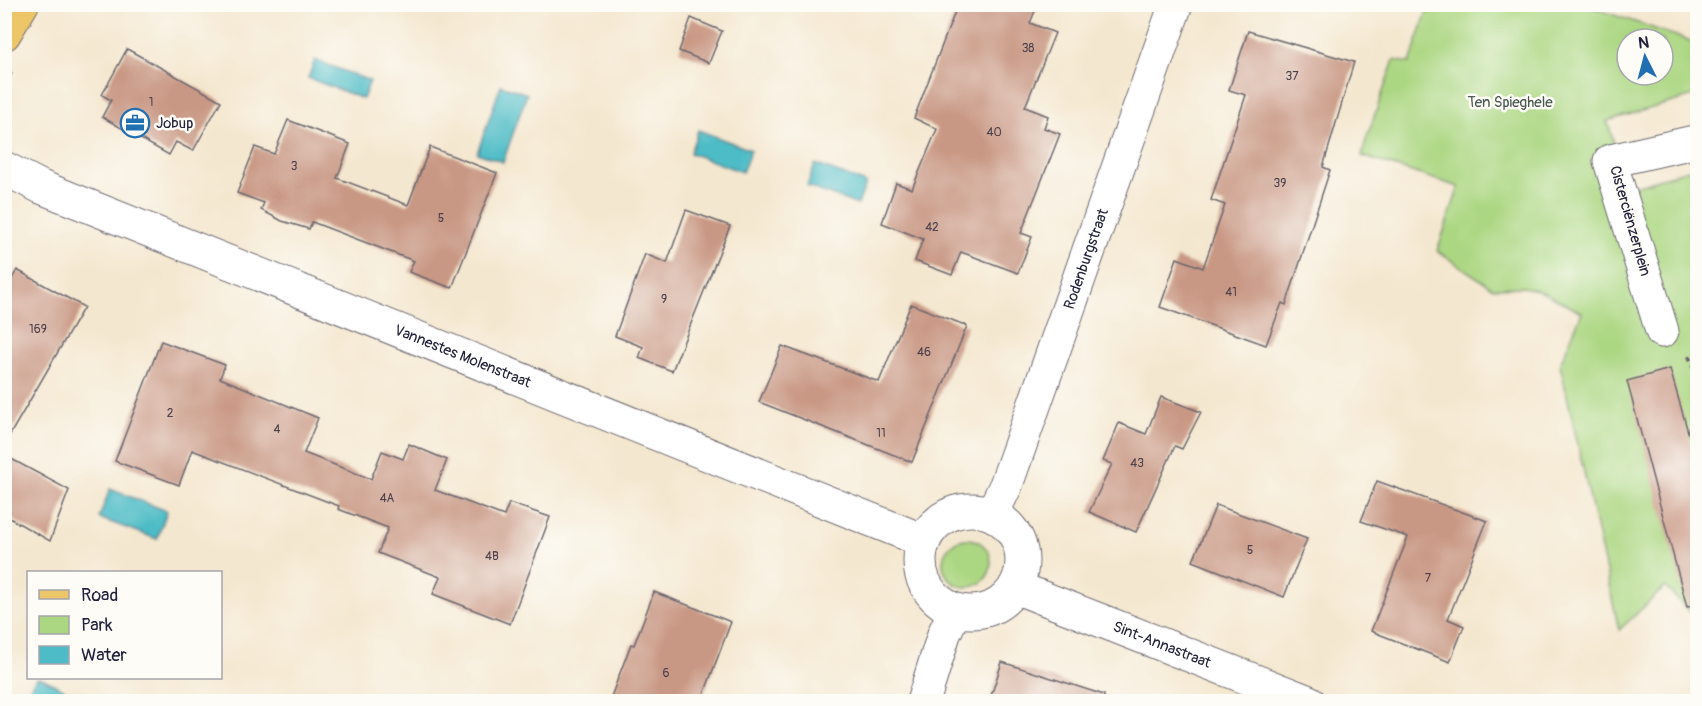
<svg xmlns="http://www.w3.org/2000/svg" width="1702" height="706" font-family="Pangolin,sans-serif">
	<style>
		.green { fill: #acd782; stroke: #677c5e; stroke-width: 1.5; fill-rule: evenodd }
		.water { fill: #4ebcc6; stroke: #386f80; stroke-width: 1.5 }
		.building { fill: #c99884 }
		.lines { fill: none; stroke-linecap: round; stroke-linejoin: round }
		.minor-casing { stroke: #6c676f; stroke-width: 35 }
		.primary-casing { stroke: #6c676f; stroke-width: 35 }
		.path { stroke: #6c676f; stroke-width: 4; stroke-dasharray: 4.5 4.5; stroke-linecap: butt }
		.minor { stroke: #fff; stroke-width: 33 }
		.primary { stroke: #ecc669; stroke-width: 33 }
		.labels { text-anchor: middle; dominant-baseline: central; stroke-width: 5; stroke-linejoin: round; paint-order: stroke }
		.number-label { font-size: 12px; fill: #4c404d }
		.park-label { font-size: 15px; fill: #4b5850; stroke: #fdfcf7 }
		.poi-label { font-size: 15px; fill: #22223b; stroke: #fdfcf7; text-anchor: start }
		.street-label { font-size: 15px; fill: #22223b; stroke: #fdfcf7 }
	</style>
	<rect width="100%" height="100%" fill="#fdfcf7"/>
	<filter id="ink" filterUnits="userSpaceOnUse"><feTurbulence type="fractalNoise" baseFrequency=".0167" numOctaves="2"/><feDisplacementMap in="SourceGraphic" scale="12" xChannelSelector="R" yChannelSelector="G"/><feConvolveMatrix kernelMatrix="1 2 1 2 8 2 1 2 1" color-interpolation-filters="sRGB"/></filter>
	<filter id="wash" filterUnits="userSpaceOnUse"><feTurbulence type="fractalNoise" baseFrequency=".008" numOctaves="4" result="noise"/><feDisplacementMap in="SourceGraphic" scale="24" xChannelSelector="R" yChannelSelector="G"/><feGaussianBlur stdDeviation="1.35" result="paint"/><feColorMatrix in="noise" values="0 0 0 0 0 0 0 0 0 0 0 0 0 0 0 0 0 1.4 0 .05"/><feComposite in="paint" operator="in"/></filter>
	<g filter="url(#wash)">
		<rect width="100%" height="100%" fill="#f4e7cf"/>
		<g class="green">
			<path d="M1466,4l7,3 1,-3 111,1 112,38v52l-90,26 9,27 -4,45 85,-26v452l-32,-32 -46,43 -59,-266 22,-52 -44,-22 -16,-3 -29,1 -56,-37 22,-64 -97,-31 4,-16 28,-80 16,3 19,-58zM1627,39h36v36h-36z"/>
			<circle cx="967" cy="563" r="24"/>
		</g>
		<g class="water">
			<path d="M315,60l55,21 -7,18 -55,-21z"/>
			<path d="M501,85l26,9 -24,68 -26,-9z"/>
			<path d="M698,130l53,20 -9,22 -52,-19z"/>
			<path d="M815,164l51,19 -8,22 -51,-19z"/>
			<path d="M110,489l57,22 -10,28 -58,-21z"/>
			<path d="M36,678h6l44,23h-51l-10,-5z"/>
		</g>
		<g id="blocks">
			<g class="building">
				<path d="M958,4h80l-8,19 25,10 -30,74 23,9 -4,12 16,6 -39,99 11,4 -14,36 -57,-21 -9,23 -37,-14 8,-22 -41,-16 14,-40 16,6 25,-60 -23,-11z"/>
				<path d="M691,18l31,13 -13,32 -30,-12z"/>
				<path d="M1248,31l106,31 -31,105 7,3 -44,135 -4,-2 -16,42 -106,-38 17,-49 26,10 22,-63 -14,-5 35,-105 -17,-5z"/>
				<path d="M127,49l94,52 -28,50 -17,-9 -7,13 -67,-38 9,-17 -9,-5z"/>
				<path d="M288,120l62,24 -13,34 71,27 22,-58 67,26 -45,115 -43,-16 5,-11 -102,-39 -3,7 -27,-8 -21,-11 3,-7 -27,-10 18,-46 19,7z"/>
				<path d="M686,210l44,16 -58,145 -33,-13 4,-11 -28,-11 30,-82 22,9z"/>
				<path d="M17,270l67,37 -80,138v-152z"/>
				<path d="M911,304l56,22 -55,136 -153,-60 23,-56 97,36z"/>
				<path d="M161,341l64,24 -5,13 98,40 -14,35 67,26 11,-28 21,8 6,-15 38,16 -12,30 69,26 5,-13 41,14 -40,107 -77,-30 7,-17 -62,-24 10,-25 -50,-19 1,-3 -147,-56 -13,35 -64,-24z"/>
				<path d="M1670,369l28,98v139l-11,1 -60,-226z"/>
				<path d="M1161,397l40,15 -19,37 -7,-3 -39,86 -47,-20 23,-48 -9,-3 16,-38 27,11z"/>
				<path d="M4,455l65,35 -19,51 -46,-26z"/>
				<path d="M1377,481l110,40 -39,98 16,7 -14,36 -79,-31 37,-94 -47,-16z"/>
				<path d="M1216,505l91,34 -23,58 -91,-36z"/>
				<path d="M654,592l77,30 -30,80h-92l22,-58 3,1z"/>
				<path d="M1002,662l102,33 -1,7h-114z"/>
			</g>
		</g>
	</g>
	<g filter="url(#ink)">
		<use href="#blocks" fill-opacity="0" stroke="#6c676f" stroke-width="1.5"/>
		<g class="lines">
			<g class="minor-casing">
				<g id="minor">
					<path id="s1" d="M4,168l37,19 883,354"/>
					<path d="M1662,331l-52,-170 88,-20"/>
					<circle cx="971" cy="561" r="51"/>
					<path id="s2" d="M992,514l14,-29 170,-481"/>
					<path id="s3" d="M1015,587l294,115"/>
					<path d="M923,702l21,-68 11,-24"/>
				</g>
			</g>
			<g class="primary-casing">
				<path id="primary" d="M4,34l18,-30"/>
			</g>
			<g class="path">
				<path d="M4,84l9,-15"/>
				<path d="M1689,356l9,25"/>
			</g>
			<use href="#minor" class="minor"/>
			<use href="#primary" class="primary"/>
		</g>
	</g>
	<defs>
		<g id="office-ring" transform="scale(1.5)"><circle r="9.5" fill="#fdfcf7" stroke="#1f6fb2" stroke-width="1.5"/><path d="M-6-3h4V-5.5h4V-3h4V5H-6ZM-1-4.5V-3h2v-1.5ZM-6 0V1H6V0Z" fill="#1f6fb2"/></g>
	</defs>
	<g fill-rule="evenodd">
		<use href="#office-ring" x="135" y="123"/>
	</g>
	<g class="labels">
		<g class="number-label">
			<text x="1028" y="48">38</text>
			<text x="1292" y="76">37</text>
			<text x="151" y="102">1</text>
			<text x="994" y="132">40</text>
			<text x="294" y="166">3</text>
			<text x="1280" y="183">39</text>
			<text x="441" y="218">5</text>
			<text x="932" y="227">42</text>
			<text x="1231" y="292">41</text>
			<text x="664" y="299">9</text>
			<text x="38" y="329">169</text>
			<text x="924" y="352">46</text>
			<text x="170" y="413">2</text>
			<text x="277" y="429">4</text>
			<text x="881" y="433">11</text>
			<text x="1137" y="463">43</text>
			<text x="387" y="498">4A</text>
			<text x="1250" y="550">5</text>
			<text x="492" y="556">4B</text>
			<text x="1428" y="578">7</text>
			<text x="666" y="673">6</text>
		</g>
		<g class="park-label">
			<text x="1510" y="102">Ten Spieghele</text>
		</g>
		<g class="poi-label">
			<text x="156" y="123">Jobup</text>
		</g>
		<g class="street-label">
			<text transform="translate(1630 221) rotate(74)">Cisterciënzerplein</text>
			<text stroke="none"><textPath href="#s2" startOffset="272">Rodenburgstraat</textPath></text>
			<text stroke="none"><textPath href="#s1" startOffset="496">Vannestes Molenstraat</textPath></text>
			<text stroke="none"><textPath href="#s3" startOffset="158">Sint-Annastraat</textPath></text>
		</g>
	</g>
	<rect width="1702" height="706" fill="none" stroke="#fdfcf7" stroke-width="24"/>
	<rect x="27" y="571" width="195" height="108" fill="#fdfcf7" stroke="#a5a5ac" stroke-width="1.5"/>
	<rect x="39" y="590" width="30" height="9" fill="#ecc669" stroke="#a5a5ac" stroke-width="1.5"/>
	<text x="81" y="601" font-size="18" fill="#22223b">Road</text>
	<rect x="39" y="616" width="30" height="18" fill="#acd782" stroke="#a5a5ac" stroke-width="1.5"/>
	<text x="81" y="631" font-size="18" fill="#22223b">Park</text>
	<rect x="39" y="646" width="30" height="18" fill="#4ebcc6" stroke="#a5a5ac" stroke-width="1.5"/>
	<text x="81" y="661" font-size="18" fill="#22223b">Water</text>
	<g transform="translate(1645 57) rotate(354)"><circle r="28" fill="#fdfcf7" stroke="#a5a5ac" stroke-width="1.5"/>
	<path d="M0-4.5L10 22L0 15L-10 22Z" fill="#1f6fb2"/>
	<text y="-9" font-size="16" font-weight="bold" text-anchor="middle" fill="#22223b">N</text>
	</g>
</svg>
